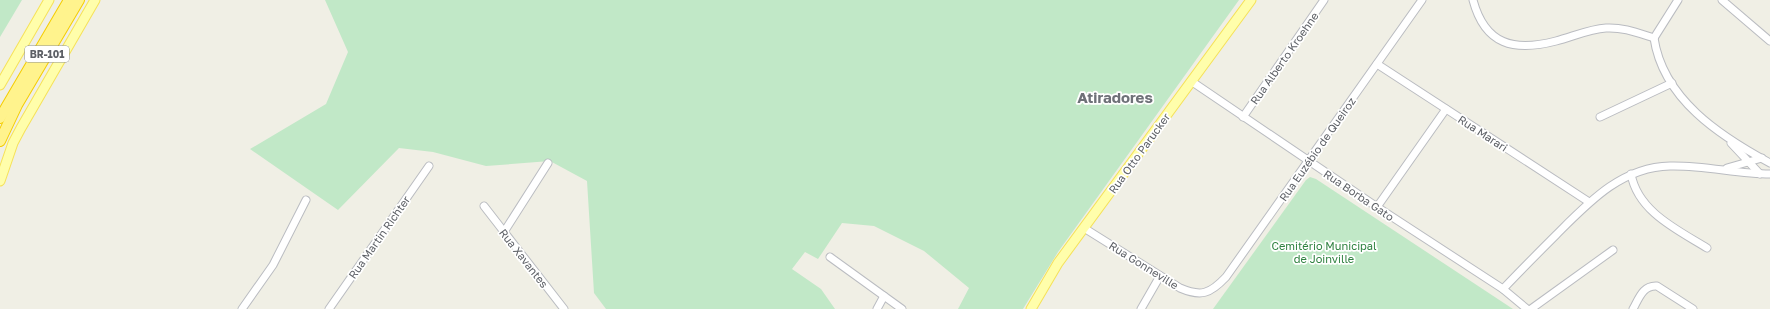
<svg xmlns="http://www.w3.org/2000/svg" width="1770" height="309" font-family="'Golos Text',sans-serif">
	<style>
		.green { fill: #c1e8c7 }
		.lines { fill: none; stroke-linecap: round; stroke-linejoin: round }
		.minor-casing { stroke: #babcc1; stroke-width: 9 }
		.major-casing { stroke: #f6e258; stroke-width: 11 }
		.highway-casing { stroke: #f5cd00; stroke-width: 12 }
		.minor { stroke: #fff; stroke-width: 7 }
		.major { stroke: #fffeab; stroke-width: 9 }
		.highway { stroke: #fff38d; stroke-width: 10 }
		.labels { text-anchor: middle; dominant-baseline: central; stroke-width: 3.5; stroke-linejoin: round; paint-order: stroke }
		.shield { fill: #fff; stroke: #8e9094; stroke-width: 1 }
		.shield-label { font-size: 10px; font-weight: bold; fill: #5d6066 }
		.street-label { font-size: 11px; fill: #5d6066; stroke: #fff }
		.park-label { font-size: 11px; fill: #308241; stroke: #fff }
		.district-label { font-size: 15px; font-weight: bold; fill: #6e7178; stroke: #fff }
	</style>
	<rect width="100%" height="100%" fill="#f0efe5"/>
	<g class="green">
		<path d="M0,0h22l-22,37z"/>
		<path d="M325,0h914l-181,252 -35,57h-65l11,-21 -45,-37 -50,-25 -32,-3 -24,36 -13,-7 -13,17 29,20 14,20h-229l-12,-16 -7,-112 -37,-20 -64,5 -53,-14 -34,-4 -61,62 -88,-61 76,-45 22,-52z"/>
		<path d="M1310,177l6,2 197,130h-300l93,-129z"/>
	</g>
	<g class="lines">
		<g class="minor-casing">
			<g id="minor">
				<path d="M1473,0c12,45 41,52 83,41 16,-4 33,-12 50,-13 17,-1 32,5 48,10"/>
				<path d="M1722,0l48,41"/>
				<path d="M1654,38c9,61 66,98 116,125"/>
				<path d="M1654,38l24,-38"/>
				<path d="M1377,64l212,138"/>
				<path d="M1191,81l186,126 126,82 24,20"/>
				<path d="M1243,117l81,-117"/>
				<path d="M1600,117l72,-34"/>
				<path d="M1731,143l29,31"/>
				<path d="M1727,168l35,-10"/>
				<path d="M1631,174c7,38 47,56 76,74"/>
				<path d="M484,206l80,103"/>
				<path d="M1377,207l69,-98"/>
				<path d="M1084,228l96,60c21,9 30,6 46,-11l196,-277"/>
				<path d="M504,232l44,-69"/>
				<path d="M830,257l72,52"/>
				<path d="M1503,289c17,-18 35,-36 53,-54 32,-32 65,-68 114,-69 34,-1 67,8 100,8"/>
				<path d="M242,309l31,-44 33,-65"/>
				<path d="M329,309l100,-143"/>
				<path d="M877,309l7,-13"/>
				<path d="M1141,309l19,-33"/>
				<path d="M1531,309l82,-59"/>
				<path d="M1633,309c6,-11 10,-24 24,-23l36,23"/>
			</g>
		</g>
		<g class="major-casing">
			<g id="major">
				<path d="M0,85l49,-85"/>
				<path d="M0,181l13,-38 8,-15 74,-128"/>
				<path d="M1031,309l27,-46 193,-263"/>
			</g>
		</g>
		<g class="highway-casing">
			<g id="highway">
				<path d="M0,118l69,-118"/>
				<path d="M0,141l17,-36 62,-105"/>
			</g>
		</g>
		<use href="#minor" class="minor"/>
		<use href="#major" class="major"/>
		<use href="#highway" class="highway"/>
	</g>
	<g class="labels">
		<rect class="shield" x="25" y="46" width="44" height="16" rx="3"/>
		<g class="shield-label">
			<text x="47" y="54">BR-101</text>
		</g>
		<g class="street-label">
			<text transform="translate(1284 58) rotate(-55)">Rua Alberto Kroehne</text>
			<text transform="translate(1483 133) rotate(33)">Rua Marari</text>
			<text transform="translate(1317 149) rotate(-55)">Rua Euzébio de Queiroz</text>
			<text transform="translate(1139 153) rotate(-54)">Rua Otto Parucker</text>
			<text transform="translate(1359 195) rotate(34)">Rua Borba Gato</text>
			<text transform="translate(379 237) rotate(-55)">Rua Martin Richter</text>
			<text transform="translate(524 258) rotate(52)">Rua Xavantes</text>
			<text transform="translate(1144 265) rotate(32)">Rua Gonneville</text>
		</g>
		<g class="park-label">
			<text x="1324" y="245">Cemitério Municipal<tspan x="1324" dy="13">de Joinville</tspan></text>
		</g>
		<g class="district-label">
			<text x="1115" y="97">Atiradores</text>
		</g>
	</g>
</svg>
